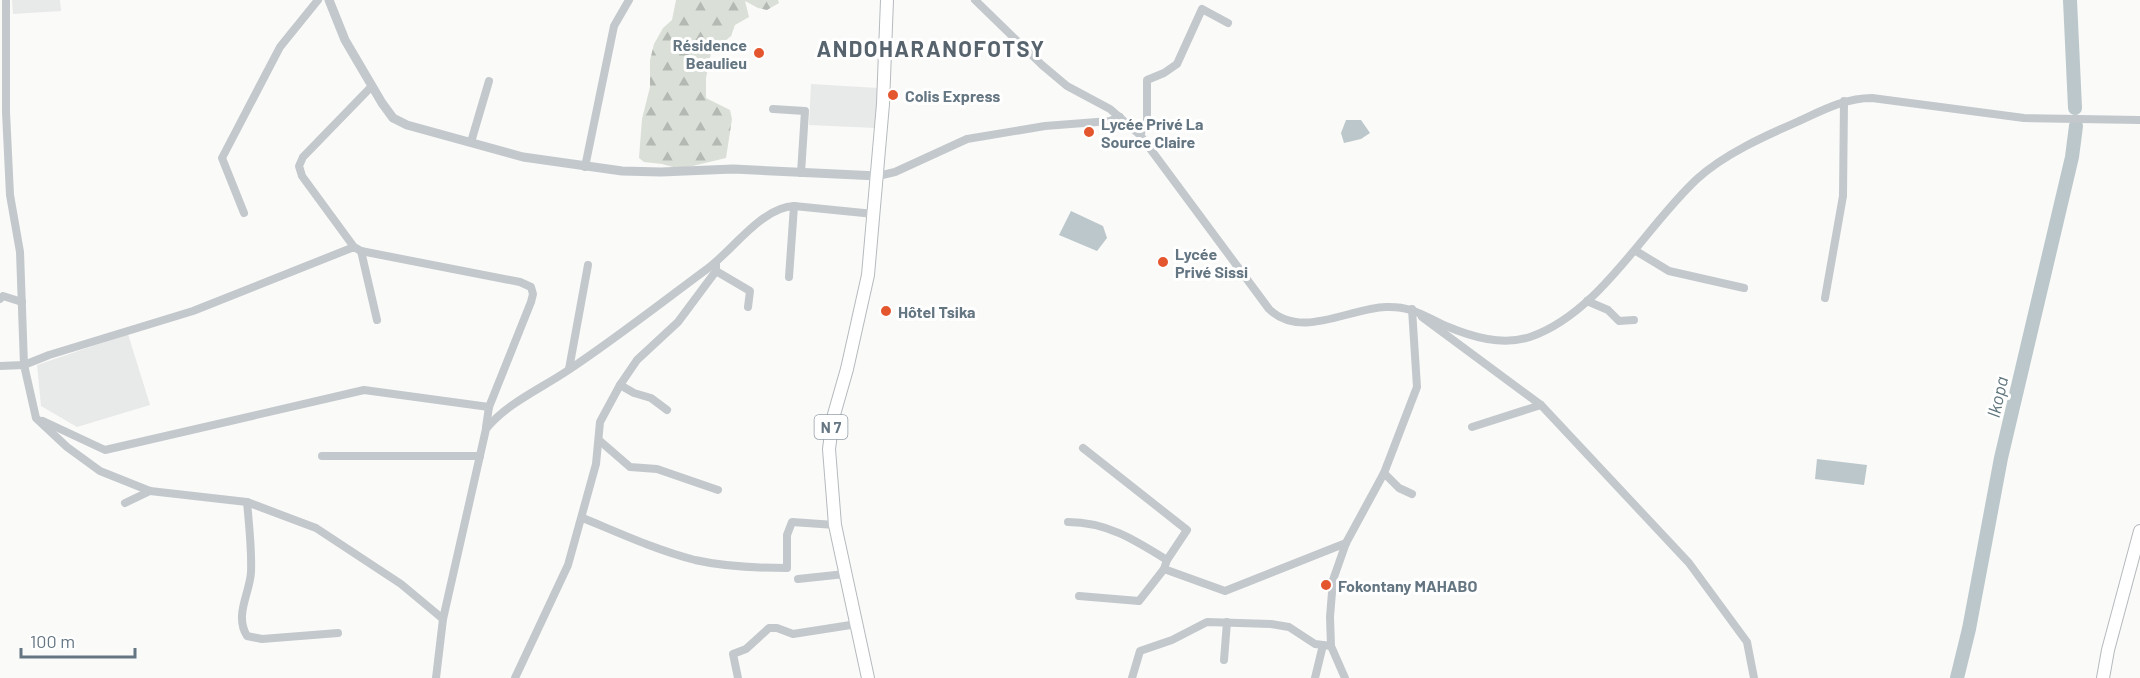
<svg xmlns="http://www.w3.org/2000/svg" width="2140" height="678" font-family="Barlow,sans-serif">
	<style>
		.built { fill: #e8e9e9 }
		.forest { fill: url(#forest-firs) }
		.water { fill: #bbc7cb }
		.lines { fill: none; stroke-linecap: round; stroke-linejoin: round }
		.river { stroke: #bbc7cb; stroke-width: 14 }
		.primary-casing { stroke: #b5babe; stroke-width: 14 }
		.minor { stroke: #c3c8cc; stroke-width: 8 }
		.tertiary { stroke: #c3c8cc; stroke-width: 9 }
		.primary { stroke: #fff; stroke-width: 12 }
		.poi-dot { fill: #e4572e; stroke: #fff; stroke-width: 2 }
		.labels { text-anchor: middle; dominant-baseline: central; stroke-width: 6; stroke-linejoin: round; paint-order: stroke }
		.shield { fill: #fff; stroke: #939fa8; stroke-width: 1.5 }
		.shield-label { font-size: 15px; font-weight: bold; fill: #657683 }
		.poi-label { font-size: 16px; font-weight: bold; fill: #657683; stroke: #fff; text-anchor: start }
		.water-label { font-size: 18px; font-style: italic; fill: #60757c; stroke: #fff }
		.district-label { font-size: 22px; font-weight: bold; letter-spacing: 1.5px; fill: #57646e; stroke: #fff }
	</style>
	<defs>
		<pattern id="forest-firs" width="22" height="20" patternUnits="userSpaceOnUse" patternTransform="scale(1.5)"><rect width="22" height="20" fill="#dadfd7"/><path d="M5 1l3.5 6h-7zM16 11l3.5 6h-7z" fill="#b4b9b4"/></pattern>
	</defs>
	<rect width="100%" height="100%" fill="#fafaf8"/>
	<g class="built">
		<path d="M12,0h48l1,11 -48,3z"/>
		<path d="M811,84l67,4 -3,40 -66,-3z"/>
		<path d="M128,334l22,71 -73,22 -36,-21 -4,-41z"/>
	</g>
	<path class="forest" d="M676,0h102l1,3 -12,7 -9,-2 -13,-7 4,16 -14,8 -4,11 -20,17 -5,25v20l24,12 2,9 -6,39 -46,11 -18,-5 -18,-2 -5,-4 3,-39 8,-32v-27l4,-16 9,-16 9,-8z"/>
	<g class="water">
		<path d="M1346,120h15l9,13 -9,6 -17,4 -3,-10z"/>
		<path d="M1071,211l32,15 4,12 -10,13 -38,-16z"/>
		<path d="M1817,459l50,6 -3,20 -49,-6z"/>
	</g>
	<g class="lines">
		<g class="river">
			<path d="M2070,0l5,108"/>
			<path d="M1957,678l12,-49 32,-171 71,-301 4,-31"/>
		</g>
		<g class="primary-casing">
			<g id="primary">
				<path d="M868,678l-33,-153 -6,-76 4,-31 14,-49 21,-94 15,-171 4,-104"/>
				<path d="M2103,678l5,-28 32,-119"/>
			</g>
		</g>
		<g class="minor">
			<path d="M6,0v112l4,83 10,57 4,113 12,53 31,29 33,24 50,20 97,11 69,26 85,56 42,35"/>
			<path d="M975,0l67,65 25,21 43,23 30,26 129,174c32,31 80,-1 117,-2 26,-1 38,9 60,19 26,11 56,20 84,11 70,-24 115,-110 167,-158 27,-25 68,-43 102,-58 24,-11 46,-23 73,-23l152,20 116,2"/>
			<path d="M773,109l32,2 -4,62"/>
			<path d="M1140,135l7,-15v-40l17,-7 13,-9 25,-55 26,14"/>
			<path d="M471,142l18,-61"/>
			<path d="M585,167l29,-141 15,-26"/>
			<path d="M878,176l17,-4 72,-33 78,-13 65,-5 10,-4"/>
			<path d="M244,213l-22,-55 58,-111 38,-47"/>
			<path d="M354,247l-52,-71 -3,-10 4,-9 69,-71"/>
			<path d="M361,251l16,69"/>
			<path d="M1636,251l33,20 75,17"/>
			<path d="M716,271l34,20 -2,16"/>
			<path d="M789,277l5,-71"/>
			<path d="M1825,298l18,-102 1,-95"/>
			<path d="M0,299l3,-3 19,6"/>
			<path d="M1587,301l21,9 11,11 15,-1"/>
			<path d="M1422,317l119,88 148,158 58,79 7,36"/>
			<path d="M0,366l24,-1 25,-10 144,-44 161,-64 7,4 159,31 11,5 2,7 -2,8 -42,105 -3,20"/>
			<path d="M569,369l19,-104"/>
			<path d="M620,385l14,8 17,5 16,12"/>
			<path d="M43,421l62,29 259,-60 125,17"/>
			<path d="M1472,427l69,-22"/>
			<path d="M600,441l30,26 27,2 61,21"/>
			<path d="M1083,448l104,82 -20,30 -3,9"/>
			<path d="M322,456h158"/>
			<path d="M1384,473l15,15 13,6"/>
			<path d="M247,502c2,23 5,47 4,70 -1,21 -17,43 -4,64l15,3 76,-6"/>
			<path d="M125,503l25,-12"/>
			<path d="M583,518c36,15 73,32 112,42 31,7 62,8 92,8v-33l5,-13 43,3"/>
			<path d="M1068,522c39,0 67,18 99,38"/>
			<path d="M798,579l47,-5"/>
			<path d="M1079,596l60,5 25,-32 61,22 121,-48"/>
			<path d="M1224,660l3,-38"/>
			<path d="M436,678l7,-59 43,-190c20,-25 54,-40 81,-58 48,-32 94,-68 140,-102 25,-18 55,-62 87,-63l80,8"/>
			<path d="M515,678l53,-113 28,-101 4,-42 20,-37 17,-25 41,-38 38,-51v-8"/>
			<path d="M738,678l-5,-24 13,-5 23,-21h8l16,6 64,-10"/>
			<path d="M1132,678l8,-27 32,-11 35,-18 64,2 18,3 26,17 16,2"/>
			<path d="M1315,678l8,-33"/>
			<path d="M1345,678l-14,-32 -1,-29 3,-37 13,-37 38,-70 33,-86 -5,-78"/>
		</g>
		<path class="tertiary" d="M329,0l16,40 37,63 11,15 14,7 116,32 99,14 39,1 72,-3 145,7"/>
		<use href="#primary" class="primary"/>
	</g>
	<g class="poi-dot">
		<circle cx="759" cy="53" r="6"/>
		<circle cx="893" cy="95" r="6"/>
		<circle cx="1089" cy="132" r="6"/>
		<circle cx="1163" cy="262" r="6"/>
		<circle cx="886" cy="311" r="6"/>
		<circle cx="1326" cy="585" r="6"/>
	</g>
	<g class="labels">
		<rect class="shield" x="814.5" y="415" width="33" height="24" rx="4.5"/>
		<g class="shield-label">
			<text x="831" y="427">N 7</text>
		</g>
		<g class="poi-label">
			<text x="747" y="44" text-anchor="end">Résidence<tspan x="747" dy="18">Beaulieu</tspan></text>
			<text x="905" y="95">Colis Express</text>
			<text x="1101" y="123">Lycée Privé La<tspan x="1101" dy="18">Source Claire</tspan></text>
			<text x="1175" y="253">Lycée<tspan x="1175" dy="18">Privé Sissi</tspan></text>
			<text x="898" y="311">Hôtel Tsika</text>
			<text x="1338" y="585">Fokontany MAHABO</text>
		</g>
		<g class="water-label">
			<text transform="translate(1997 397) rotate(-77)">Ikopa</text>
		</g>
		<g class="district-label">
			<text x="931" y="48">ANDOHARANOFOTSY</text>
		</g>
	</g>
	<path d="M21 648v9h114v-9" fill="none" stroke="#657683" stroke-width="3"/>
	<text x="30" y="648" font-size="18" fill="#657683" stroke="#ffffff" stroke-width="4.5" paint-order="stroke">100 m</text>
</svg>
